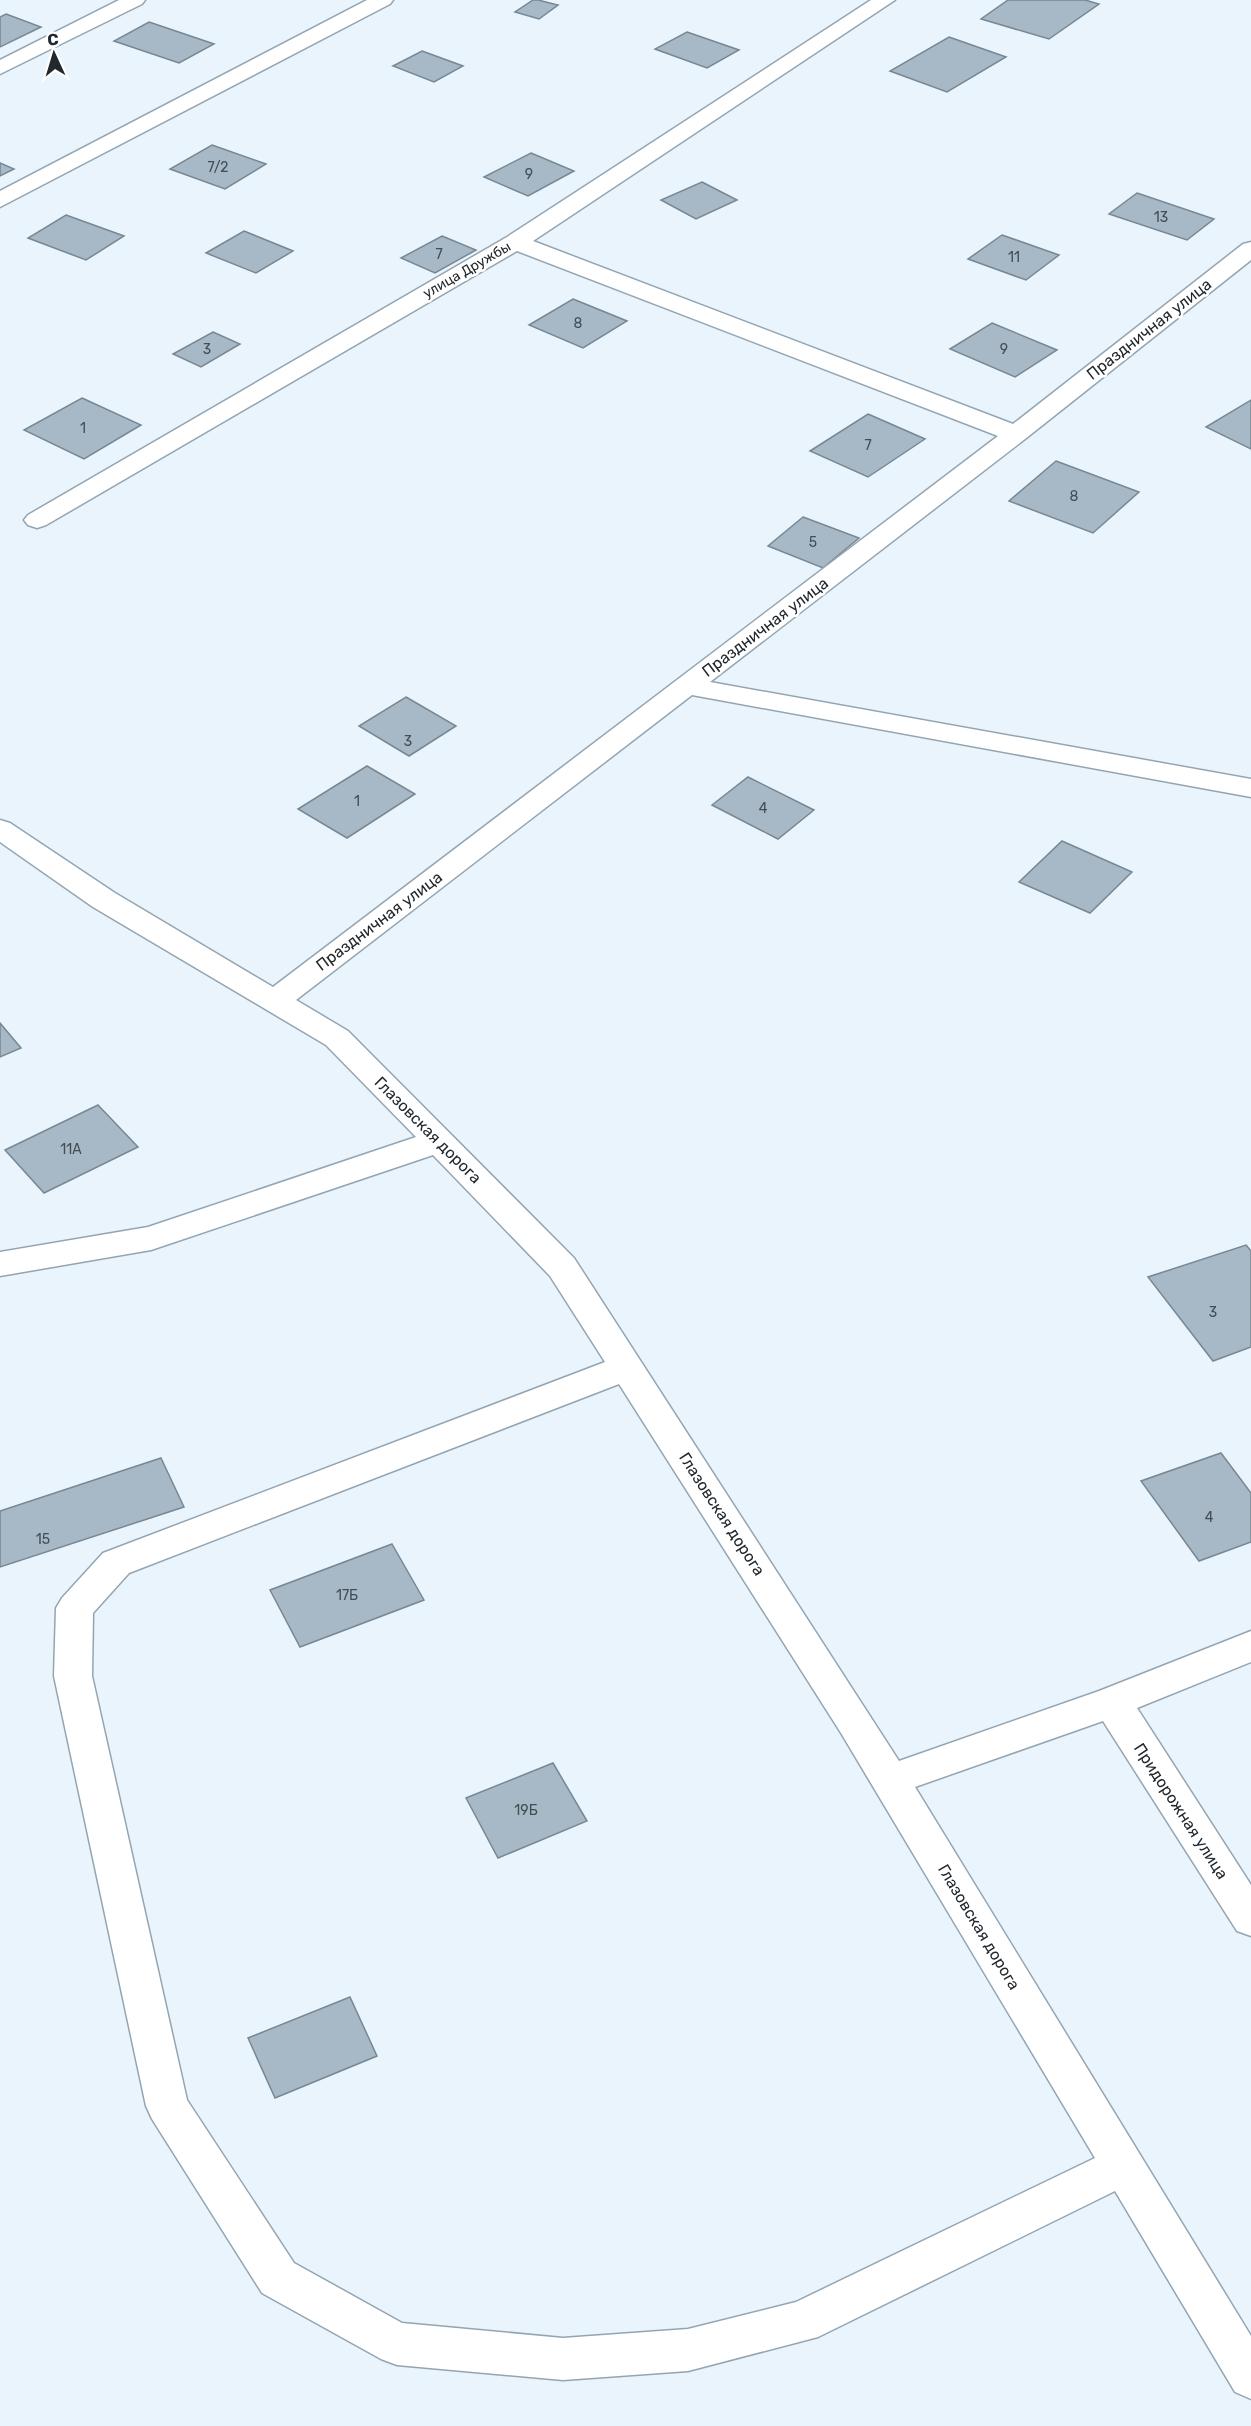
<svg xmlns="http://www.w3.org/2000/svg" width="1251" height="2426" font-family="Rubik,sans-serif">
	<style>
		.building { fill: #a7b9c6; stroke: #778794; stroke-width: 1.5 }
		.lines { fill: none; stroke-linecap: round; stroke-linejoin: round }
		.minor-casing { stroke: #94a5b2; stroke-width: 3 }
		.minor { fill: #fff; fill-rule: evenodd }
		.labels { text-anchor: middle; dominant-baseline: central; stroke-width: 5; stroke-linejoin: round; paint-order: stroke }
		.number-label { font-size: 14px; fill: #434d54 }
		.far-street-label { font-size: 14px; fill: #22292e; stroke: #fff }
		.street-label { font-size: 16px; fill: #22292e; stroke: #fff }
	</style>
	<rect width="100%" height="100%" fill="#e9f4fc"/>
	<g class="building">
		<path d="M533,0h5l20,5 -19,14 -24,-7z"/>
		<path d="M1008,0h77l14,4 -50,35 -68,-20z"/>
		<path d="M6,14l35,13 -41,20v-30z"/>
		<path d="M149,22l65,22 -35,19 -65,-22z"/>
		<path d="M687,32l52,18 -32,18 -52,-19z"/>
		<path d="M949,37l57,20 -59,35 -57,-21z"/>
		<path d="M422,51l41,15 -29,16 -41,-16z"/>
		<path d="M212,145l54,19 -41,25 -55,-20z"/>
		<path d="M531,153l43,18 -46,25 -44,-19z"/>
		<path d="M0,163l14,6 -14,7z"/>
		<path d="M702,182l35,18 -41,19 -35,-19z"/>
		<path d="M1137,193l77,26 -27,21 -78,-26z"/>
		<path d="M66,215l58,21 -38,24 -58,-22z"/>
		<path d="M244,231l49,20 -37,22 -50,-20z"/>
		<path d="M1002,235l57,20 -33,25 -58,-21z"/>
		<path d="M442,236l34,14 -41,23 -34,-15z"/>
		<path d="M573,299l54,22 -44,27 -54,-23z"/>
		<path d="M992,323l65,27 -42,27 -65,-28z"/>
		<path d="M213,332l27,12 -39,23 -28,-13z"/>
		<path d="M82,398l59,27 -57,34 -60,-29z"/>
		<path d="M1251,400v49l-45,-22z"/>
		<path d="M868,414l57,25 -57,38 -58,-26z"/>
		<path d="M1056,461l83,31 -46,41 -84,-32z"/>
		<path d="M803,517l56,21 -36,30 -55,-22z"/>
		<path d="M406,697l50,29 -47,30 -50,-30z"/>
		<path d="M367,766l48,28 -68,44 -49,-29z"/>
		<path d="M748,777l66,33 -36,29 -66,-34z"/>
		<path d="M1062,841l70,31 -42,41 -71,-31z"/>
		<path d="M0,1023l21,25 -21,9z"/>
		<path d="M98,1105l40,42 -94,46 -39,-43z"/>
		<path d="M1246,1245l5,6v96l-38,14 -65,-84z"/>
		<path d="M1221,1453l30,40v49l-52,19 -58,-80z"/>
		<path d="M161,1458l23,49 -184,60v-56z"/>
		<path d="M392,1544l32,56 -124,47 -30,-57z"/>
		<path d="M553,1763l34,58 -89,37 -32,-60z"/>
		<path d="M350,1997l27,59 -102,42 -27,-60z"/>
	</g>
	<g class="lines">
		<g class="minor-casing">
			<g id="minor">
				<path d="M119,0h26l-3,4 -142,70v-14z"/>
				<path d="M367,0h26l-3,4 -390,203v-16z"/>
				<path d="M871,0h24l-362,241 480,183 230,-180 8,-2v18l-226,179 -315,243 541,97v18l-559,-102 -396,305 52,31 226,227 325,503 200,-70 152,-60v31l-114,46 114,177v51l-14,-5 -134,-210 -188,66 336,549v63l-16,-7 -120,-201 -297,146 -130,34 -125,9 -166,-15 -16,-6 -119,-66 -110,-174 -6,-13 -92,-430 2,-68 6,-10 41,-45 502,-191 -55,-86 -117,-121 -282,95 -151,26v-24l148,-25 268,-90 -90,-92 -233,-138 -93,-65v-22l10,3 105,70 158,94 725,-551 -481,-185 -471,274 -9,3 -9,-3 -4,-5 4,-5 479,-278zM619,1384l222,349 254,425 -299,144 -108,27 -125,9 -161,-15 -108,-60 -107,-163 -95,-424 1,-63 36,-40z"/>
			</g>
		</g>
		<use href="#minor" class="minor"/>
	</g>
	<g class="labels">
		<g class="number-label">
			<text x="218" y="167">7/2</text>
			<text x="529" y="174">9</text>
			<text x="1161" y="217">13</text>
			<text x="439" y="254">7</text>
			<text x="1014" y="257">11</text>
			<text x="578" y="323">8</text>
			<text x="207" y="349">3</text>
			<text x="1004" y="349">9</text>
			<text x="83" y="428">1</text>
			<text x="868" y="445">7</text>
			<text x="1074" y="496">8</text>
			<text x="813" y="542">5</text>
			<text x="408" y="741">3</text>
			<text x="357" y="801">1</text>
			<text x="763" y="808">4</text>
			<text x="71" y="1149">11А</text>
			<text x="1213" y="1312">3</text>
			<text x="1209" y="1517">4</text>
			<text x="43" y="1539">15</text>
			<text x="347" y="1595">17Б</text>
			<text x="526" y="1810">19Б</text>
		</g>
		<g class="far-street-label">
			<text transform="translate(467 270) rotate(-30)">улица Дружбы</text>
		</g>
		<g class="street-label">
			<text transform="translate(1149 329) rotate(-38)">Праздничная улица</text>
			<text transform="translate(765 627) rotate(-37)">Праздничная улица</text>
			<text transform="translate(379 921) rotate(-37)">Праздничная улица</text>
			<text transform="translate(428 1130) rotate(45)">Глазовская дорога</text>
			<text transform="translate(722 1514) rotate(57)">Глазовская дорога</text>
			<text transform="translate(1181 1811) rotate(57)">Придорожная улица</text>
			<text transform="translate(979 1927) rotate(59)">Глазовская дорога</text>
		</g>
	</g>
	<g transform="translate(54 54) rotate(356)" stroke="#ffffff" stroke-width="4.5" paint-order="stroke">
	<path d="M0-4.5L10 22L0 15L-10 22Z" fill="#22292e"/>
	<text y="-9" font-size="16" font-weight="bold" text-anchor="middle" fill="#22292e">С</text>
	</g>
</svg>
